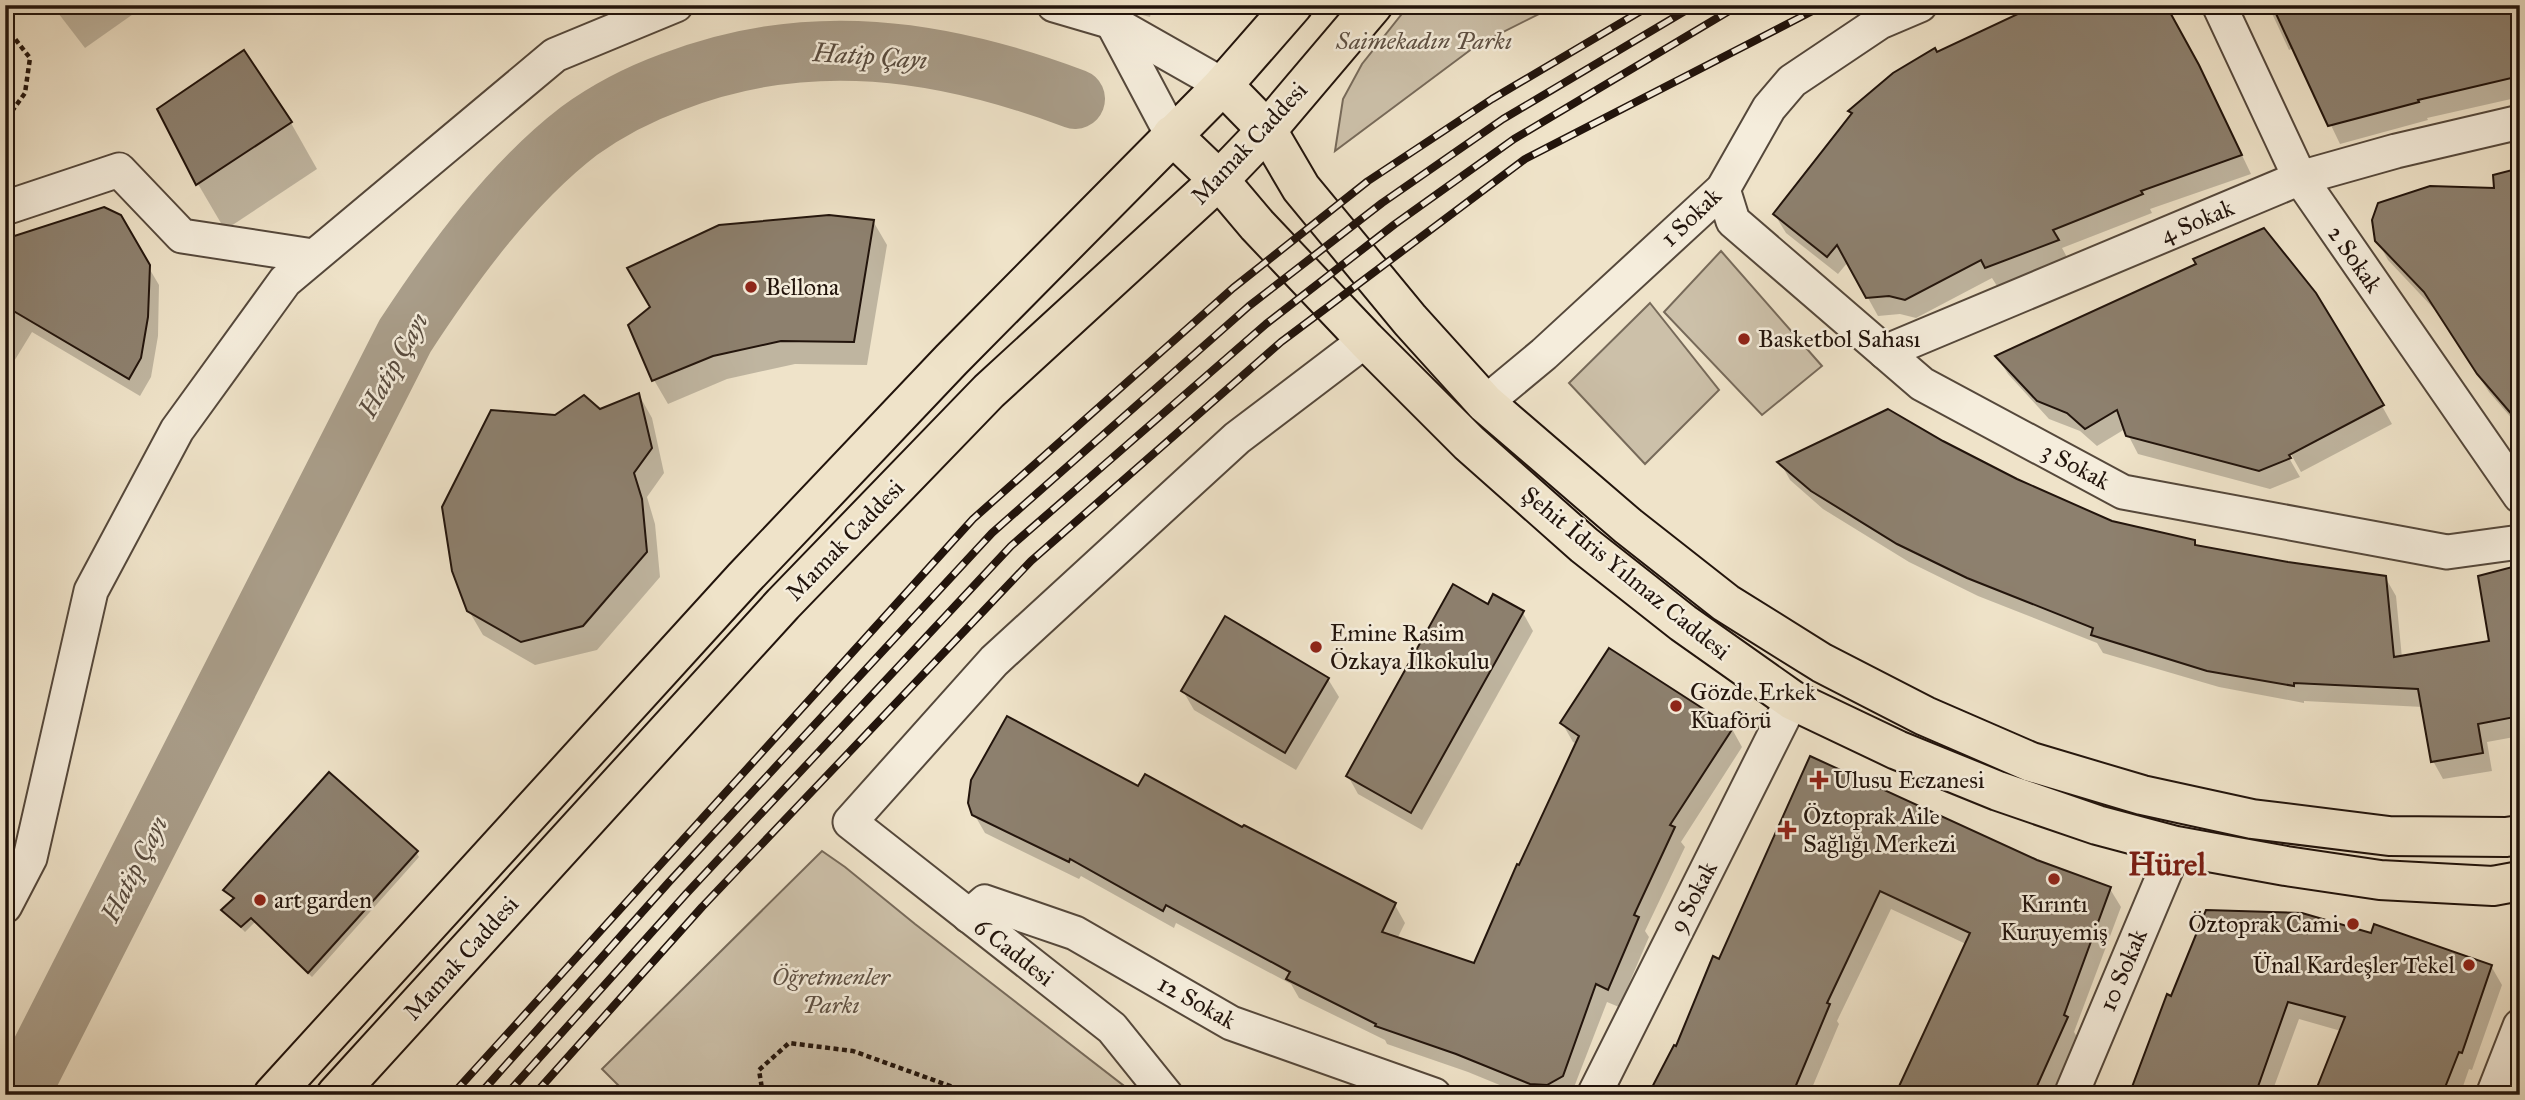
<svg xmlns="http://www.w3.org/2000/svg" width="2525" height="1100" font-family="'IM FELL Great Primer',serif">
	<style>
		.green { fill: #ccc0a9; stroke: #776a5a; stroke-width: 2 }
		.shadow { fill: #0003 }
		.lines { fill: none; stroke-linecap: round; stroke-linejoin: round }
		.river { stroke: #a99d89; stroke-width: 60 }
		.building { fill: #8d806e; stroke: #22140c; stroke-width: 2 }
		.minor-casing { stroke: #55483b; stroke-width: 37 }
		.major-casing { stroke: #22140c; stroke-width: 42 }
		.path { stroke: #22140c; stroke-width: 4.5; stroke-dasharray: 5 3.5; stroke-linecap: butt }
		.minor { stroke: #f5eddc; stroke-width: 33 }
		.major { stroke: #efe3c9; stroke-width: 38 }
		.rail-casing { stroke: #22140c; stroke-width: 8 }
		.rail { stroke: #f5eddc; stroke-width: 5; stroke-dasharray: 16; stroke-linecap: butt }
		.poi-dot { fill: #8f2418; stroke: #f5eddc; stroke-width: 2.5 }
		.labels { text-anchor: middle; dominant-baseline: central; stroke-width: 5; stroke-linejoin: round; paint-order: stroke }
		.park-label { font-size: 24px; font-style: italic; fill: #5e5043; stroke: #f5eddc }
		.street-label { font-size: 24px; fill: #22140c; stroke: #f5eddc }
		.poi-label { font-size: 24px; fill: #22140c; stroke: #f5eddc; text-anchor: start }
		.water-label { font-size: 26px; font-style: italic; fill: #584b3e; stroke: #f5eddc }
		.district-label { font-size: 32px; font-weight: bold; fill: #7a1f14; stroke: #f5eddc }
	</style>
	<rect width="100%" height="100%" fill="#efe3c9"/>
	<filter id="stains"><feTurbulence type="fractalNoise" baseFrequency=".00286" numOctaves="4"/><feColorMatrix values="0 0 0 0 .2 0 0 0 0 .09 0 0 0 0 .02 0 0 0 .5 -.17"/></filter>
	<radialGradient id="worn" r=".72"><stop offset=".6" stop-color="#630" stop-opacity="0"/><stop offset="1" stop-color="#630" stop-opacity=".3"/></radialGradient>
	<g class="green">
		<path d="M1409,5h148l-80,40 -142,106 8,-52 19,-35z"/>
		<path d="M1721,251l101,115 -60,49 -98,-103z"/>
		<path d="M1650,303l69,87 -74,74 -76,-81z"/>
		<path d="M822,851l23,16 70,57 213,165 3,6h-503l-26,-26z"/>
	</g>
	<g class="shadow">
		<path d="M52,5h94l-61,43z"/>
		<path d="M614,5h48l-41,12z"/>
		<path d="M1120,5h33l-3,12 -27,-7z"/>
		<path d="M2165,5l44,81 42,88 -101,35 2,4 -90,35 6,11 -71,27 -5,-8 -76,40 -16,-4 -22,2 -30,-54 -10,12 -52,-41 -11,-18 78,-100 -3,-4 87,-57z"/>
		<path d="M2268,5h252v92l-93,21 1,2 -88,24 -46,-96 -5,2z"/>
		<path d="M243,52l48,71 26,46 -92,61 -27,-46z"/>
		<path d="M119,217l40,68 -1,51 -7,41 -11,19 -108,-64 -27,44v-128z"/>
		<path d="M873,221l14,24 -20,120 -72,-1 -68,15 -59,25 -14,-24 -24,-55z"/>
		<path d="M2377,240l143,42v146l-31,-36 -53,-81 -48,-51z"/>
		<path d="M1997,357l385,49 10,18 -91,48 -13,-23 -3,2 15,26 -30,12 -132,-35 -13,-25 -28,17 -17,-15 -31,-12 -41,-45z"/>
		<path d="M639,395l13,23 12,55 -17,24 8,27 5,53 -63,73 -62,15 -52,-30 -14,-24 87,-194 43,-6z"/>
		<path d="M1942,442l75,38 94,43 83,19 3,5 91,17 97,13 11,19 6,62 89,-15 29,-76v169l-33,6 5,29 -49,8 -10,-18 -10,-54 -119,-6v2l-85,-16 -116,-34 -6,-10 -119,-47 -69,-34 -86,-53 -33,-29 -10,-18z"/>
		<path d="M1489,606l34,7 10,18 -111,199 -64,-36 -10,-18z"/>
		<path d="M1328,679l11,18 -43,73 -102,-60 -11,-19z"/>
		<path d="M1562,723l170,6 10,18 -61,95 4,5 -40,84 4,6 -30,70 -12,-5 -36,93h-47l-56,-23 -81,-28 -2,-4 -86,-42 -8,-14 -115,-61 -2,5 -93,-52 -2,3 -94,-46 -11,-19 165,-26 104,41 152,76 10,18 -8,16 78,27 102,-222 -4,-2z"/>
		<path d="M1811,759l225,102 74,28 11,18 -47,125 3,5 -26,58h-154l69,-151 -75,-35 -54,112 2,3 -30,71h-159l27,-47 43,-87z"/>
		<path d="M416,852l3,5 -107,120 -57,-55 -10,10 -22,-22 12,-10 -9,-9z"/>
		<path d="M2491,966l11,19 -30,85 -3,-1 -9,26h-144l25,-64 -42,-12 -28,76h-141l38,-99z"/>
	</g>
	<g class="lines">
		<path class="river" d="M19,1095l386,-759c47,-72 105,-152 174,-205 29,-21 60,-37 93,-49 136,-53 270,-33 403,17"/>
	</g>
	<g class="building">
		<path d="M2037,5h129l33,60 43,90 -101,36 2,3 -90,36 6,10 -74,28 -4,-8 -76,40 -16,-4 -23,2 -29,-53 -10,12 -54,-43 79,-101 -4,-2 45,-38 42,-25 2,4z"/>
		<path d="M2272,5h248v71l-102,24 1,2 -91,24z"/>
		<path d="M244,50l48,72 -96,63 -39,-76z"/>
		<path d="M2520,168v256l-43,-50 -53,-82 -49,-51 -3,-21 6,-17 52,-17 64,2 -1,-13z"/>
		<path d="M104,207l17,8 29,50 -2,52 -7,41 -12,21 -124,-73v-67z"/>
		<path d="M829,215l45,5 -20,122 -73,-1 -68,15 -61,25 -24,-56 22,-18 -23,-39 92,-43z"/>
		<path d="M2264,228l52,65 68,112 -95,50 2,3 -32,13 -133,-35 -9,-26 -32,19 -18,-16 -30,-12 -42,-45 201,-92 -3,-5z"/>
		<path d="M639,393l13,55 -18,25 8,26 5,53 -64,74 -62,16 -54,-31 -15,-40 -10,-64 49,-97 64,5 29,-20 16,14z"/>
		<path d="M1888,409l55,32 74,38 95,42 83,19v5l93,17 98,14 8,81 95,-16 -11,-65 42,-11v151l-42,8 5,29 -52,9 -13,-73 -124,-6v3l-87,-15 -116,-36 2,-7 -126,-50 -70,-34 -86,-53 -34,-29z"/>
		<path d="M1453,584l35,20 5,-10 31,17 -113,202 -65,-37z"/>
		<path d="M1225,616l104,62 -44,75 -104,-62z"/>
		<path d="M1609,648l124,80 -63,97 5,2 -41,88 5,2 -31,73 -12,-6 -33,92 -16,9 -17,-1 -74,-30 -81,-28 1,-2 -90,-45 4,-7 -124,-67 -3,6 -93,-52 -1,3 -97,-47 -4,-12 3,-23 36,-64 131,70 7,-12 97,53 2,-2 152,78 -14,29 92,31 43,-99 2,1 60,-129 -19,-13z"/>
		<path d="M1810,756l227,104 74,27 -47,128 4,2 -35,78h-138l75,-162 -90,-42 -53,112 3,1 -38,91h-144l26,-50 2,1 37,-90 6,3z"/>
		<path d="M329,772l89,79 -110,122 -57,-55 -10,9 -20,-17 13,-12 -11,-8z"/>
		<path d="M2206,910l96,3 69,20 3,-9 118,41 -30,88 -3,-1 -17,43h-128l31,-78 -57,-15 -33,93h-126l38,-101 4,2z"/>
	</g>
	<g class="lines">
		<g class="minor-casing">
			<g id="minor">
				<path d="M1054,5l58,17 111,63"/>
				<path d="M2219,5l81,173 220,318"/>
				<path d="M1112,22l60,113"/>
				<path d="M1723,189l10,32 189,163 201,108 324,60 73,-10"/>
				<path d="M5,208l114,-38 63,66 131,20"/>
				<path d="M1885,352l415,-174 96,-27 124,-29"/>
				<path d="M1485,403l59,-49 179,-165 46,-81 23,-27 88,-59 40,-17"/>
				<path d="M5,906l25,-48 61,-267 86,-161 108,-149 270,-226 121,-50"/>
				<path d="M969,916l16,-14 90,31 156,90 203,72"/>
				<path d="M1166,1095l-54,-67 -262,-206 144,-161 243,-223 129,-98"/>
				<path d="M1594,1095l198,-395"/>
				<path d="M2071,1095l105,-249"/>
				<path d="M2493,1095l27,-69"/>
			</g>
		</g>
		<g class="major-casing">
			<g id="major">
				<path d="M1223,85l44,45 34,58 109,132 75,83 143,123 98,77 96,60 103,53 106,46 111,33 110,24 137,17 117,1 14,-2"/>
				<path d="M1172,135l47,45 38,45 109,115 103,103 115,102 99,78 109,77 105,50 101,41 99,34 79,21 110,20 94,14 113,6 27,-5"/>
				<path d="M273,1095l471,-517 207,-218 272,-275 70,-80"/>
				<path d="M336,1095l447,-491 206,-213 230,-211 48,-50 106,-125"/>
			</g>
		</g>
		<g class="path">
			<path d="M5,26l25,32 -5,35 -20,28"/>
			<path d="M763,1095l-4,-25 30,-27 64,8 122,44"/>
		</g>
		<use href="#minor" class="minor"/>
		<use href="#major" class="major"/>
		<g class="rail-casing">
			<g id="rail">
				<path d="M452,1095l521,-576 260,-231 135,-107 124,-82 159,-94"/>
				<path d="M479,1095l190,-213 323,-349 257,-227 133,-103 121,-84 192,-114"/>
				<path d="M506,1095l180,-201 325,-348 255,-222 129,-100 119,-85 225,-134"/>
				<path d="M534,1095l168,-188 329,-346 250,-219 244,-183 299,-154"/>
			</g>
		</g>
		<use href="#rail" class="rail"/>
	</g>
	<g class="poi-dot">
		<circle cx="751" cy="287" r="7"/>
		<circle cx="1744" cy="339" r="7"/>
		<circle cx="1316" cy="647" r="7"/>
		<circle cx="1676" cy="706" r="7"/>
		<path d="M1815.5 769.5h7v7h7v7h-7v7h-7v-7h-7v-7h7z"/>
		<path d="M1783.5 819.5h7v7h7v7h-7v7h-7v-7h-7v-7h7z"/>
		<circle cx="2054" cy="879" r="7"/>
		<circle cx="260" cy="900" r="7"/>
		<circle cx="2353" cy="924" r="7"/>
		<circle cx="2469" cy="965" r="7"/>
	</g>
	<g class="labels">
		<g class="park-label">
			<text x="1424" y="41">Saimekadın Parkı</text>
			<text x="831" y="977">Öğretmenler<tspan x="831" dy="28">Parkı</tspan></text>
		</g>
		<g class="street-label">
			<text transform="translate(1249 143) rotate(-47)">Mamak Caddesi</text>
			<text transform="translate(1691 217) rotate(-44)">1 Sokak</text>
			<text transform="translate(2197 221) rotate(-23)">4 Sokak</text>
			<text transform="translate(2355 259) rotate(55)">2 Sokak</text>
			<text transform="translate(2076 466) rotate(28)">3 Sokak</text>
			<text transform="translate(845 540) rotate(-46)">Mamak Caddesi</text>
			<text transform="translate(1626 573) rotate(39)">Şehit İdris Yılmaz Caddesi</text>
			<text transform="translate(1693 897) rotate(-63)">9 Sokak</text>
			<text transform="translate(1014 952) rotate(38)">6 Caddesi</text>
			<text transform="translate(461 958) rotate(-48)">Mamak Caddesi</text>
			<text transform="translate(2123 970) rotate(-67)">10 Sokak</text>
			<text transform="translate(1197 1002) rotate(29)">12 Sokak</text>
		</g>
		<g class="poi-label">
			<text x="765" y="287">Bellona</text>
			<text x="1758" y="339">Basketbol Sahası</text>
			<text x="1330" y="633">Emine Rasim<tspan x="1330" dy="28">Özkaya İlkokulu</tspan></text>
			<text x="1690" y="692">Gözde Erkek<tspan x="1690" dy="28">Kuaförü</tspan></text>
			<text x="1833" y="780">Ulusu Eczanesi</text>
			<text x="1803" y="816">Öztoprak Aile<tspan x="1803" dy="28">Sağlığı Merkezi</tspan></text>
			<text x="274" y="900">art garden</text>
			<text x="2054" y="904" text-anchor="middle">Kırıntı<tspan x="2054" dy="28">Kuruyemiş</tspan></text>
			<text x="2339" y="924" text-anchor="end">Öztoprak Cami</text>
			<text x="2455" y="965" text-anchor="end">Ünal Kardeşler Tekel</text>
		</g>
		<g class="water-label">
			<text transform="translate(870 56) rotate(4)">Hatip Çayı</text>
			<text transform="translate(393 365) rotate(-61)">Hatip Çayı</text>
			<text transform="translate(134 869) rotate(-63)">Hatip Çayı</text>
		</g>
		<g class="district-label">
			<text x="2167" y="864">Hürel</text>
		</g>
	</g>
	<rect width="2525" height="1100" fill="none" stroke="#efe3c9" stroke-width="28"/>
	<rect x="7" y="7" width="2511" height="1086" fill="none" stroke="#22140c" stroke-width="3.5"/>
	<rect x="14" y="14" width="2497" height="1072" fill="none" stroke="#22140c" stroke-width="2"/>
	<rect width="100%" height="100%" filter="url(#stains)"/>
	<rect width="100%" height="100%" fill="url(#worn)"/>
</svg>
